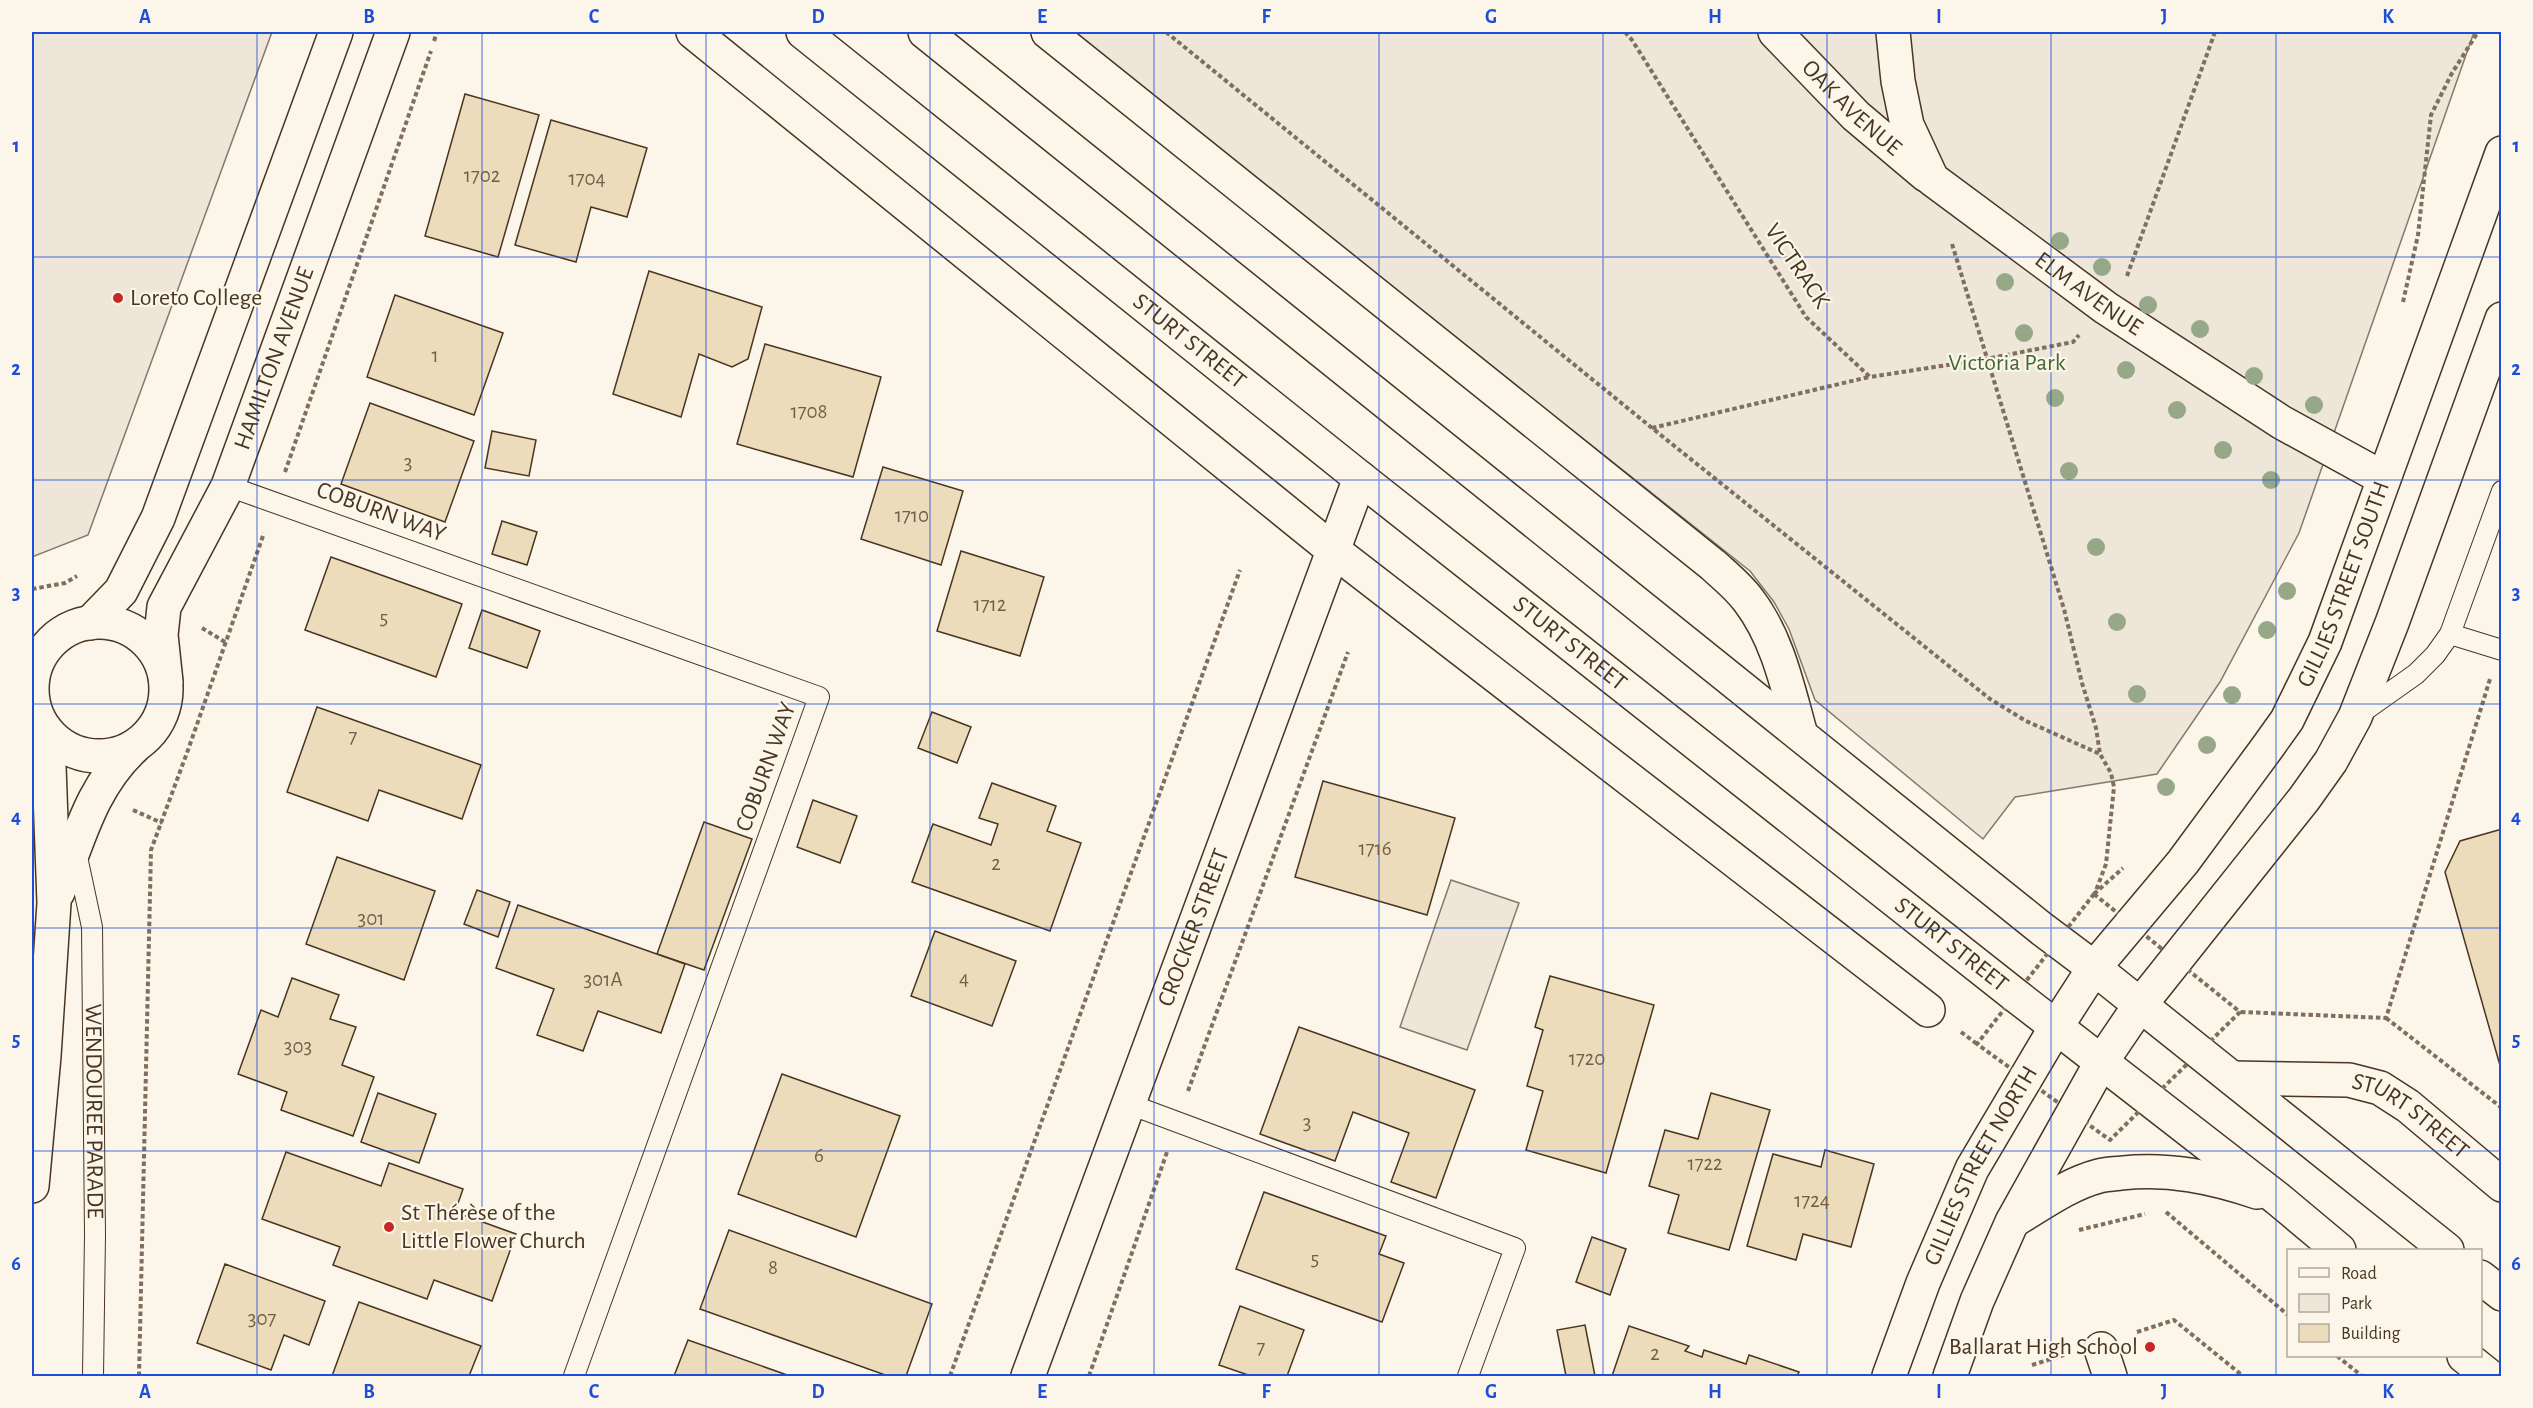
<svg xmlns="http://www.w3.org/2000/svg" width="2533" height="1408" font-family="'Alegreya Sans',sans-serif">
	<style>
		.green { fill: #ede6d9; stroke: #887966; stroke-width: 1.5 }
		.building { fill: #ecdcbc; stroke: #4a3520; stroke-width: 1.5 }
		.lines { fill: none; stroke-linecap: round; stroke-linejoin: round }
		.lane-casing { stroke: #4a3520; stroke-width: 22 }
		.street-casing { stroke: #4a3520; stroke-width: 36 }
		.secondary-casing { stroke: #4a3520; stroke-width: 36 }
		.path { stroke: #7f6f5c; stroke-width: 4; stroke-dasharray: 4.5 3; stroke-linecap: butt }
		.lane { stroke: #fbf6e9; stroke-width: 20 }
		.street { stroke: #fbf6e9; stroke-width: 33 }
		.secondary { stroke: #fbf6e9; stroke-width: 33 }
		.tree { fill: #96a887 }
		.grid { fill: none; stroke: #1d4ed8; stroke-width: 1.5; stroke-opacity: 0.55 }
		.poi-dot { fill: #c62828; stroke: #fbf6e9; stroke-width: 2 }
		.labels { text-anchor: middle; dominant-baseline: central; stroke-width: 4.5; stroke-linejoin: round; paint-order: stroke }
		.number-label { font-size: 21px; fill: #725f47 }
		.street-label { font-size: 24px; fill: #4a3520; stroke: #fbf6e9 }
		.poi-label { font-size: 24px; fill: #4a3520; stroke: #fbf6e9; text-anchor: start }
		.park-label { font-size: 24px; fill: #436837; stroke: #fbf6e9 }
		.neatline { fill: none; stroke: #1d4ed8; stroke-width: 2 }
		.grid-label { font-size: 20px; text-anchor: middle; font-weight: bold; fill: #1d4ed8 }
	</style>
	<rect width="100%" height="100%" fill="#fbf6e9"/>
	<g class="green">
		<path d="M32,32h240l-184,503 -56,22z"/>
		<path d="M1071,32h1403l-175,501 -79,149 -63,92 -142,23 -32,42 -168,-139 -26,-71 -15,-27 -24,-31z"/>
		<path d="M1451,880l68,23 -52,147 -67,-23z"/>
	</g>
	<g class="building">
		<path d="M465,94l74,21 -41,142 -73,-21z"/>
		<path d="M551,120l96,28 -20,69 -36,-10 -15,55 -61,-17z"/>
		<path d="M649,271l113,36 -14,52 -16,8 -33,-13 -18,63 -68,-23z"/>
		<path d="M395,295l108,38 -29,82 -107,-38z"/>
		<path d="M765,344l116,33 -28,100 -116,-33z"/>
		<path d="M370,403l104,38 -29,81 -104,-38z"/>
		<path d="M492,431l44,9 -7,36 -44,-8z"/>
		<path d="M883,467l80,24 -22,74 -80,-26z"/>
		<path d="M502,521l35,11 -10,33 -35,-11z"/>
		<path d="M961,551l83,26 -24,79 -83,-25z"/>
		<path d="M331,557l131,47 -26,73 -131,-47z"/>
		<path d="M482,610l58,21 -13,37 -58,-20z"/>
		<path d="M317,707l164,58 -19,54 -83,-29 -11,31 -81,-29z"/>
		<path d="M932,712l39,15 -14,36 -39,-15z"/>
		<path d="M1323,781l132,37 -28,97 -132,-38z"/>
		<path d="M992,783l64,23 -9,25 34,12 -31,88 -138,-49 21,-58 58,21 7,-21 -19,-6z"/>
		<path d="M813,800l44,16 -17,47 -43,-16z"/>
		<path d="M704,822l48,17 -48,131 -47,-16z"/>
		<path d="M2502,829v240h-1l-56,-197 15,-31z"/>
		<path d="M337,857l98,34 -31,89 -98,-36z"/>
		<path d="M477,890l33,12 -12,35 -34,-13z"/>
		<path d="M518,905l167,59 -24,69 -63,-22 -15,40 -46,-16 17,-46 -58,-21z"/>
		<path d="M935,931l81,30 -24,65 -81,-30z"/>
		<path d="M1550,976l104,29 -48,168 -80,-23 17,-59 -16,-5 16,-56 -8,-3z"/>
		<path d="M292,978l47,17 -9,24 26,8 -14,38 32,12 -21,59 -72,-26 6,-18 -49,-18 23,-64 17,7z"/>
		<path d="M1299,1027l176,63 -39,108 -45,-16 18,-49 -56,-21 -18,49 -75,-27z"/>
		<path d="M782,1074l118,42 -44,121 -118,-43z"/>
		<path d="M378,1093l58,21 -17,49 -58,-21z"/>
		<path d="M1711,1093l59,17 -41,140 -61,-17 11,-38 -30,-9 16,-56 33,9z"/>
		<path d="M1825,1150l49,14 -23,83 -48,-13 -7,26 -49,-14 26,-92 48,13z"/>
		<path d="M286,1152l95,34 8,-23 74,26 -8,23 61,22 -24,67 -58,-21 -7,19 -94,-34 7,-18 -78,-28z"/>
		<path d="M1264,1192l122,44 -7,18 25,9 -22,59 -146,-53z"/>
		<path d="M729,1230l203,74 -26,72h-18l-188,-67z"/>
		<path d="M1592,1237l34,12 -16,46 -34,-13z"/>
		<path d="M225,1264l100,37 -16,44 -25,-10 -13,35 -74,-27z"/>
		<path d="M359,1302l122,44 -12,30h-137z"/>
		<path d="M1240,1306l64,24 -17,46h-36l-32,-11z"/>
		<path d="M1585,1325l10,51h-29l-9,-46z"/>
		<path d="M1629,1326l60,20 -4,5 17,6 2,-7 42,14 3,-9 50,17 -2,4h-185z"/>
		<path d="M688,1340l102,36h-116z"/>
	</g>
	<g class="lines">
		<g class="lane-casing">
			<g id="lane">
				<path d="M228,486l591,211 -245,679"/>
				<path d="M2450,634l52,16"/>
				<path d="M2358,715l58,-41 19,-19 15,-21 52,-143"/>
				<path id="s1" d="M76,852l16,75 3,307 -2,142"/>
				<path d="M1129,1104l386,144 -47,128"/>
			</g>
		</g>
		<g class="street-casing">
			<g id="street">
				<path d="M693,32l640,518 595,460"/>
				<path d="M1048,32l665,533c12,11 26,22 36,36 29,38 39,88 52,134"/>
				<path id="s2" d="M1775,32l81,84 70,59"/>
				<path id="s3" d="M1893,32l5,49 9,44 25,54 174,129 175,114 102,56"/>
				<path d="M90,623l31,-32 37,-73 178,-486"/>
				<path id="s4" d="M166,682l-5,-47 3,-28 64,-121 165,-454"/>
				<path id="s5" d="M2232,1078l117,2 31,8 28,18 94,79"/>
				<path d="M2101,1349l9,27"/>
				<path id="s6" d="M1028,1376l332,-898"/>
			</g>
		</g>
		<g class="secondary-casing">
			<g id="secondary">
				<path id="s7" d="M803,32l557,446 655,517 263,204 61,51"/>
				<path d="M925,32l1117,897 52,39 353,282"/>
				<circle cx="99" cy="689" r="67"/>
				<path d="M58,892c21,-53 33,-105 76,-145"/>
				<path d="M32,1186l12,-130 10,-153 -5,-137 -5,-38"/>
				<path d="M2013,1221c27,-16 55,-37 86,-45 7,-2 15,-2 23,-3 47,-5 90,4 135,19"/>
				<path d="M2480,1277l22,17"/>
				<path d="M2464,1356l25,20"/>
				<path id="s8" d="M1889,1376l34,-93 49,-114 84,-142 38,-59 89,-106 84,-114 20,-28 38,-78 177,-489"/>
				<path d="M1950,1376l27,-75 35,-79 90,-161 38,-56 164,-206 27,-38 24,-44 37,-94 110,-304"/>
			</g>
		</g>
		<g class="path">
			<path d="M1166,32l486,396 338,271 36,22 74,33"/>
			<path d="M1625,32l7,8 174,277 64,60 116,-18 87,-17 6,-7"/>
			<path d="M434,41l3,-9"/>
			<path d="M1952,244l112,365 18,74 14,45 4,26 11,19 3,14 -8,77 -11,29"/>
			<path d="M2127,276l88,-244"/>
			<path d="M2403,302l15,-67 13,-120 21,-42 26,-41"/>
			<path d="M1652,428l217,-51"/>
			<path d="M285,472l146,-421"/>
			<path d="M32,589l33,-6 12,-7"/>
			<path d="M202,628l23,14"/>
			<path d="M133,810l29,13"/>
			<path d="M2094,894l29,-26"/>
			<path d="M2094,894l146,118 -130,128 -133,-96z"/>
			<path d="M2241,1012l145,6 104,-339"/>
			<path d="M2386,1018l116,90"/>
			<path d="M1961,1032l16,12"/>
			<path d="M1188,1091l160,-439"/>
			<path d="M2166,1212l122,103"/>
			<path d="M2079,1230l66,-16"/>
			<path d="M2137,1332l37,-12 69,56"/>
			<path d="M2337,1356l25,20"/>
			<path d="M2032,1365l32,-10"/>
			<path d="M139,1376l12,-526 37,-100 76,-217"/>
			<path d="M950,1376l290,-806"/>
			<path d="M1089,1376l78,-224"/>
		</g>
		<use href="#lane" class="lane"/>
		<use href="#street" class="street"/>
		<use href="#secondary" class="secondary"/>
	</g>
	<g class="tree">
		<circle cx="2060" cy="241" r="9"/>
		<circle cx="2102" cy="267" r="9"/>
		<circle cx="2005" cy="282" r="9"/>
		<circle cx="2148" cy="305" r="9"/>
		<circle cx="2200" cy="329" r="9"/>
		<circle cx="2024" cy="333" r="9"/>
		<circle cx="2126" cy="370" r="9"/>
		<circle cx="2254" cy="376" r="9"/>
		<circle cx="2055" cy="398" r="9"/>
		<circle cx="2314" cy="405" r="9"/>
		<circle cx="2177" cy="410" r="9"/>
		<circle cx="2223" cy="450" r="9"/>
		<circle cx="2069" cy="471" r="9"/>
		<circle cx="2271" cy="480" r="9"/>
		<circle cx="2096" cy="547" r="9"/>
		<circle cx="2287" cy="591" r="9"/>
		<circle cx="2117" cy="622" r="9"/>
		<circle cx="2267" cy="630" r="9"/>
		<circle cx="2137" cy="694" r="9"/>
		<circle cx="2232" cy="695" r="9"/>
		<circle cx="2207" cy="745" r="9"/>
		<circle cx="2166" cy="787" r="9"/>
	</g>
	<path class="grid" d="M257,32v1344M482,32v1344M706,32v1344M930,32v1344M1154,32v1344M1379,32v1344M1603,32v1344M1827,32v1344M2051,32v1344M2276,32v1344M32,257h2470M32,480h2470M32,704h2470M32,928h2470M32,1151h2470"/>
	<g class="poi-dot">
		<circle cx="118" cy="298" r="6"/>
		<circle cx="389" cy="1227" r="6"/>
		<circle cx="2150" cy="1347" r="6"/>
	</g>
	<g class="labels">
		<g class="number-label">
			<text x="482" y="175">1702</text>
			<text x="587" y="178">1704</text>
			<text x="435" y="355">1</text>
			<text x="809" y="411">1708</text>
			<text x="408" y="462">3</text>
			<text x="912" y="515">1710</text>
			<text x="990" y="604">1712</text>
			<text x="384" y="617">5</text>
			<text x="353" y="736">7</text>
			<text x="1375" y="848">1716</text>
			<text x="996" y="863">2</text>
			<text x="371" y="918">301</text>
			<text x="964" y="978">4</text>
			<text x="603" y="979">301A</text>
			<text x="298" y="1046">303</text>
			<text x="1587" y="1058">1720</text>
			<text x="1307" y="1122">3</text>
			<text x="819" y="1155">6</text>
			<text x="1705" y="1163">1722</text>
			<text x="1812" y="1200">1724</text>
			<text x="1315" y="1258">5</text>
			<text x="773" y="1267">8</text>
			<text x="262" y="1318">307</text>
			<text x="1261" y="1347">7</text>
			<text x="1655" y="1353">2</text>
		</g>
		<g class="street-label">
			<text stroke="none"><textPath href="#s2" startOffset="108">OAK AVENUE</textPath></text>
			<text transform="translate(1797 266) rotate(56)">VICTRACK</text>
			<text stroke="none"><textPath href="#s3" startOffset="348">ELM AVENUE</textPath></text>
			<text stroke="none"><textPath href="#s7" startOffset="495">STURT STREET</textPath></text>
			<text stroke="none"><textPath href="#s4" startOffset="348">HAMILTON AVENUE</textPath></text>
			<text transform="translate(381 512) rotate(20)">COBURN WAY</text>
			<text stroke="none"><textPath href="#s8" startOffset="920">GILLIES STREET SOUTH</textPath></text>
			<text stroke="none"><textPath href="#s7" startOffset="981">STURT STREET</textPath></text>
			<text transform="translate(766 767) rotate(-70)">COBURN WAY</text>
			<text stroke="none"><textPath href="#s6" startOffset="478">CROCKER STREET</textPath></text>
			<text stroke="none"><textPath href="#s7" startOffset="1467">STURT STREET</textPath></text>
			<text stroke="none"><textPath href="#s1" startOffset="261">WENDOUREE PARADE</textPath></text>
			<text stroke="none"><textPath href="#s5" startOffset="189">STURT STREET</textPath></text>
			<text stroke="none"><textPath href="#s8" startOffset="230">GILLIES STREET NORTH</textPath></text>
		</g>
		<g class="poi-label">
			<text x="130" y="298">Loreto College</text>
			<text x="401" y="1213">St Thérèse of the<tspan x="401" dy="28">Little Flower Church</tspan></text>
			<text x="2138" y="1347" text-anchor="end">Ballarat High School</text>
		</g>
		<g class="park-label">
			<text x="2007" y="363">Victoria Park</text>
		</g>
	</g>
	<rect width="2533" height="1408" fill="none" stroke="#fbf6e9" stroke-width="66"/>
	<rect x="2287" y="1249" width="195" height="108" fill="#fbf6e9" stroke="#b4a999" stroke-width="1.5"/>
	<rect x="2299" y="1268" width="30" height="9" fill="#fbf6e9" stroke="#b4a999" stroke-width="1.5"/>
	<text x="2341" y="1279" font-size="18" fill="#4a3520">Road</text>
	<rect x="2299" y="1294" width="30" height="18" fill="#ede6d9" stroke="#b4a999" stroke-width="1.5"/>
	<text x="2341" y="1309" font-size="18" fill="#4a3520">Park</text>
	<rect x="2299" y="1324" width="30" height="18" fill="#ecdcbc" stroke="#b4a999" stroke-width="1.5"/>
	<text x="2341" y="1339" font-size="18" fill="#4a3520">Building</text>
	<rect x="33" y="33" width="2467" height="1342" class="neatline"/>
	<g class="grid-label">
		<text x="145" y="23">A</text>
		<text x="369" y="23">B</text>
		<text x="594" y="23">C</text>
		<text x="818" y="23">D</text>
		<text x="1042" y="23">E</text>
		<text x="1266" y="23">F</text>
		<text x="1491" y="23">G</text>
		<text x="1715" y="23">H</text>
		<text x="1939" y="23">I</text>
		<text x="2164" y="23">J</text>
		<text x="2388" y="23">K</text>
		<text x="16" y="152">1</text>
		<text x="2516" y="152">1</text>
		<text x="16" y="375">2</text>
		<text x="2516" y="375">2</text>
		<text x="16" y="599">3</text>
		<text x="2516" y="599">3</text>
		<text x="16" y="823">4</text>
		<text x="2516" y="823">4</text>
		<text x="16" y="1046">5</text>
		<text x="2516" y="1046">5</text>
		<text x="16" y="1270">6</text>
		<text x="2516" y="1270">6</text>
		<text x="145" y="1398">A</text>
		<text x="369" y="1398">B</text>
		<text x="594" y="1398">C</text>
		<text x="818" y="1398">D</text>
		<text x="1042" y="1398">E</text>
		<text x="1266" y="1398">F</text>
		<text x="1491" y="1398">G</text>
		<text x="1715" y="1398">H</text>
		<text x="1939" y="1398">I</text>
		<text x="2164" y="1398">J</text>
		<text x="2388" y="1398">K</text>
	</g>
</svg>
